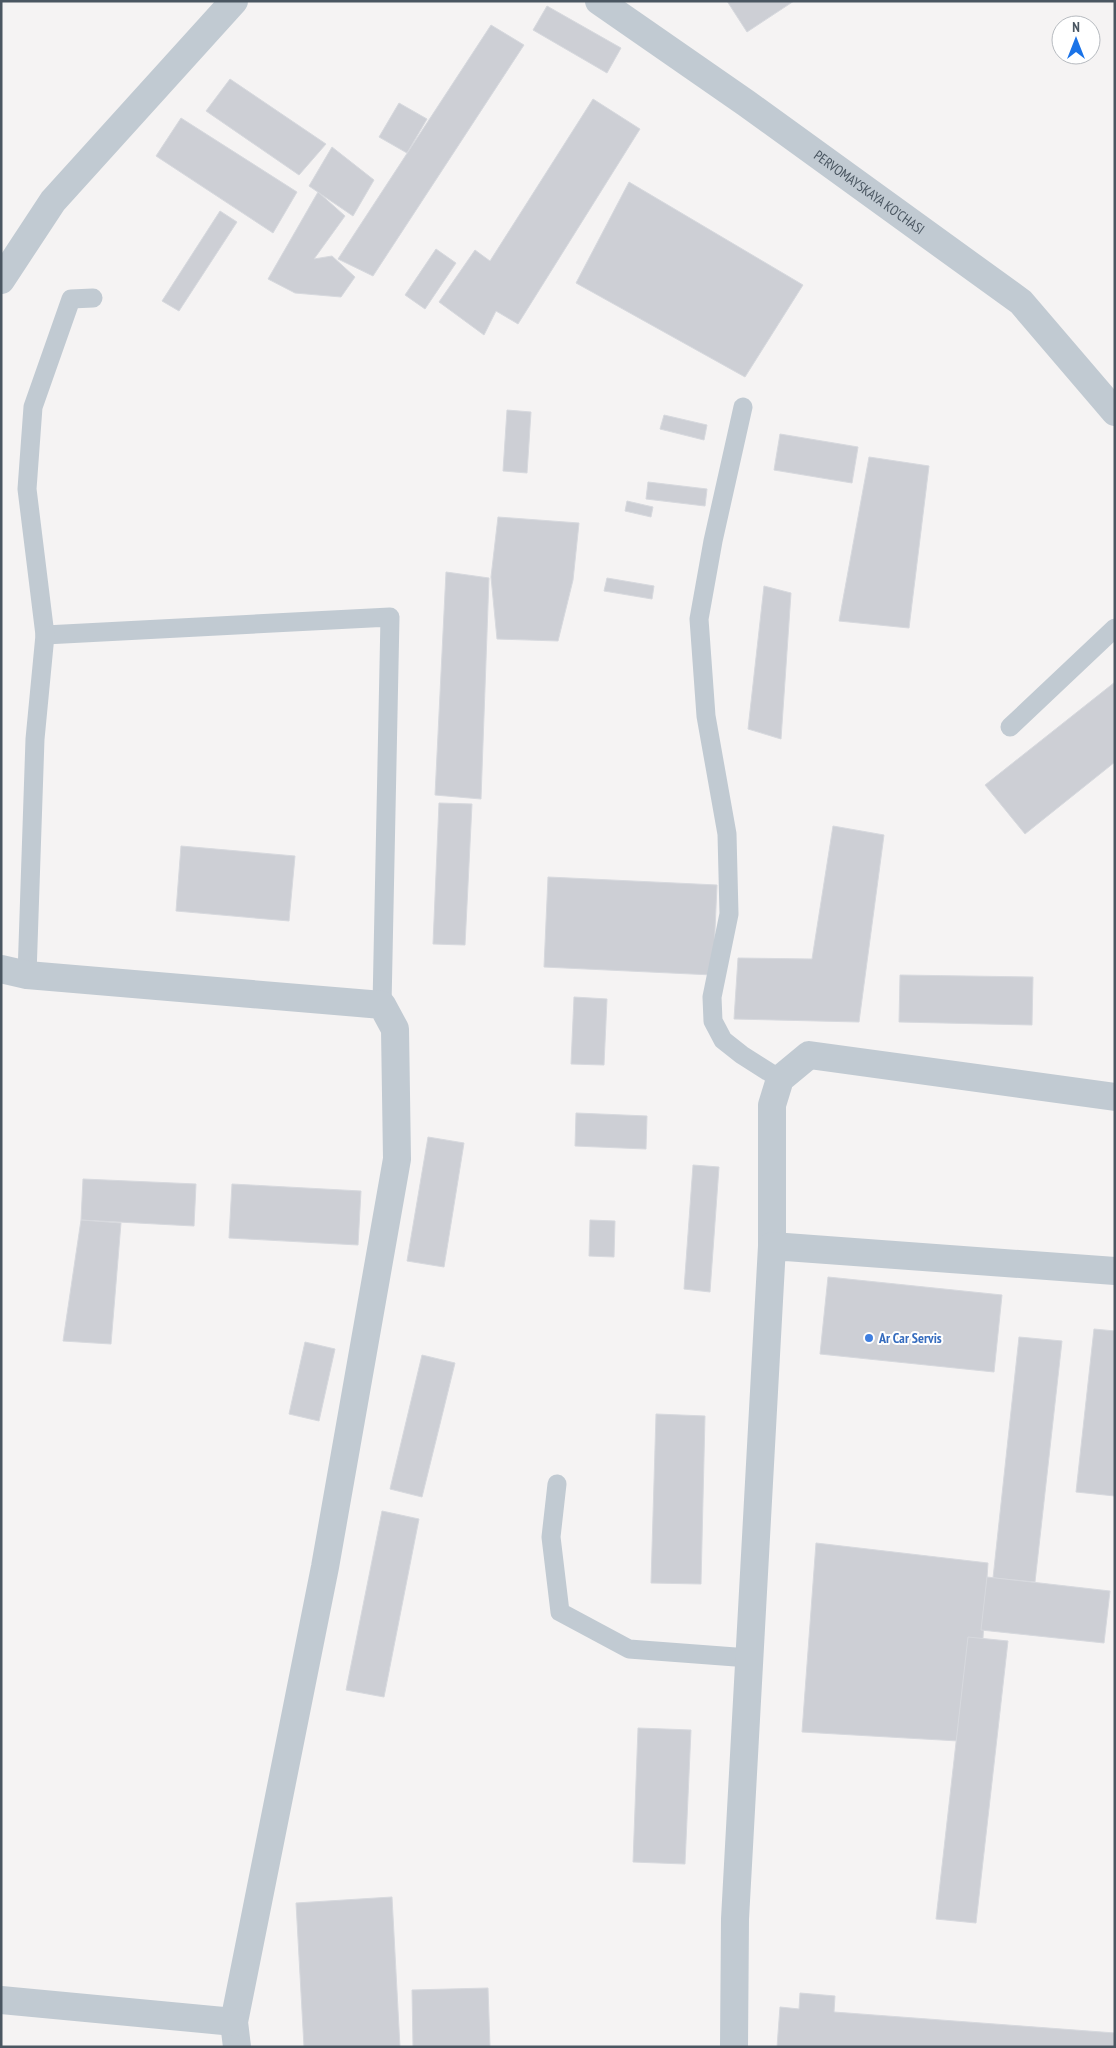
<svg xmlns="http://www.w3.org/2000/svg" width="1116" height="2048" font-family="'PT Sans Narrow',sans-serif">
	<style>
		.building { fill: #cdcfd5; stroke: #d7d9de }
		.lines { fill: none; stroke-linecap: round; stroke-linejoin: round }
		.service { stroke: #c1cad2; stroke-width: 19 }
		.minor { stroke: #c1cad2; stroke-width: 28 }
		.shop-dot { fill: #3f7fe0; stroke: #fff; stroke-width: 2 }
		.labels { text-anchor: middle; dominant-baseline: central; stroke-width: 4; stroke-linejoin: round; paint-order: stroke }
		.street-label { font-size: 14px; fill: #4a5661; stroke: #fff }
		.shop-label { font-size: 14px; font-weight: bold; fill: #366cbe; stroke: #fff; text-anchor: start }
	</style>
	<rect width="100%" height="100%" fill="#f5f3f3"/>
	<g class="building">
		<path d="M727,1h67l-47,31z"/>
		<path d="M547,6l74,42 -14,25 -74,-43z"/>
		<path d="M491,25l33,20 -151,231 -35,-17z"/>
		<path d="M230,79l96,65 -27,31 -93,-64z"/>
		<path d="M593,99l47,30 -122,195 -22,-13 -12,24 -45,-33 36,-52 15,11z"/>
		<path d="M399,103l28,16 -20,34 -28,-16z"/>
		<path d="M181,118l116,74 -24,41 -117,-77z"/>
		<path d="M332,147l42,33 -21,36 -44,-30z"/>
		<path d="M629,182l174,103 -58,92 -169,-94z"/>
		<path d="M318,192l27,24 -31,43 18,-3 23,21 -14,20 -46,-4 -27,-14z"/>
		<path d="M220,211l17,11 -58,89 -17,-10z"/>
		<path d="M436,249l20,14 -31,46 -20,-14z"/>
		<path d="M507,410l24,2 -4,61 -24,-2z"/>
		<path d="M664,415l43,10 -3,15 -44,-11z"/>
		<path d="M780,434l78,13 -6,36 -78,-13z"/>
		<path d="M869,457l60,9 -20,162 -70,-7z"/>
		<path d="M648,482l59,7 -2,17 -59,-7z"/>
		<path d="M627,501l26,6 -2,10 -26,-6z"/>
		<path d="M498,517l81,6 -6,57 -15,61 -61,-2 -6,-62z"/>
		<path d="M446,572l43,6 -8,221 -46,-4z"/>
		<path d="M607,578l47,8 -2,13 -48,-8z"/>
		<path d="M764,586l27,7 -10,146 -33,-10z"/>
		<path d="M1115,682v80l-90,72 -40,-49z"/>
		<path d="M439,803l33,1 -7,141 -32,-1z"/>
		<path d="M833,826l51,9 -25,187 -125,-3 4,-61 74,1z"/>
		<path d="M181,846l114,10 -6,65 -113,-10z"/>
		<path d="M548,877l169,8 -4,90 -169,-8z"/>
		<path d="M900,975l133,2 -1,48 -133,-3z"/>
		<path d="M574,997l33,2 -3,66 -33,-1z"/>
		<path d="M576,1113l71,3 -1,33 -71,-3z"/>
		<path d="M428,1137l36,6 -20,124 -37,-6z"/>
		<path d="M693,1165l26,2 -9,125 -26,-3z"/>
		<path d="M83,1179l113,5 -2,42 -113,-6z"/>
		<path d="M232,1184l129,7 -3,54 -129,-7z"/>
		<path d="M81,1220l40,3 -10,121 -48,-3z"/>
		<path d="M590,1220l25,1 -1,36 -25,-1z"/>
		<path d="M828,1277l174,18 -8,77 -174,-18z"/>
		<path d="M1094,1329l21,2v165l-39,-4z"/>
		<path d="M1019,1337l43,4 -27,241 -42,-4z"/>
		<path d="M305,1342l30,7 -16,72 -30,-7z"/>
		<path d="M422,1355l33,8 -33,134 -32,-8z"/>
		<path d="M656,1414l49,2 -4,168 -50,-1z"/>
		<path d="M382,1511l37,8 -35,178 -38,-7z"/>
		<path d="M816,1543l172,20 -12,179 -174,-10z"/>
		<path d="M987,1577l123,14 -6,52 -123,-13z"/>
		<path d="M968,1637l40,4 -32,282 -40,-4z"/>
		<path d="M638,1728l53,2 -6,134 -52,-2z"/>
		<path d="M392,1897l8,150h-96l-8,-144z"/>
		<path d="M488,1988l2,59h-77l-1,-57z"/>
		<path d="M800,1993l35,3 -1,16 281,21v14h-338l3,-40 19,2z"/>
	</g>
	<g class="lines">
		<g class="service">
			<path d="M93,298l-22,1 -38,108 -6,82 18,146 345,-18 -8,388"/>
			<path d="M743,407l-30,134 -14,78 7,97 21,118 2,80 -17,83 1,24 10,19 19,15 38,24"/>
			<path d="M1010,727l105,-99"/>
			<path d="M27,975l8,-236 10,-104"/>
			<path d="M557,1484l-6,53 9,75 69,37 120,9"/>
		</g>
		<g class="minor">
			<path id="s1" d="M599,1l147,102 275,199 94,110"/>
			<path d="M1,280l52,-79 181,-200"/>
			<path d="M1,969l26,6 355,30 13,24 2,130 -72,408 -91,455 3,25"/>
			<path d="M772,1246v-141l8,-26 29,-24 306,42"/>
			<path d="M1,2000l233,22"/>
			<path d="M734,2047l1,-128 37,-673 343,25"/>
		</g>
	</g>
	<circle class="shop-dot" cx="869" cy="1338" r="5"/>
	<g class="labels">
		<g class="street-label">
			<text stroke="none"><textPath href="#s1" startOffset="331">PERVOMAYSKAYA KO'CHASI</textPath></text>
		</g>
		<g class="shop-label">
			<text x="879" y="1338">Ar Car Servis</text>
		</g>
	</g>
	<rect width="1116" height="2048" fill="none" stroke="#4a5661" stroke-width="5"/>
	<g transform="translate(1076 40)"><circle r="24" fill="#ffffff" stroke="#b7bbc0"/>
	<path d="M0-4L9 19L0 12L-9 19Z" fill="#1a73e8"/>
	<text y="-8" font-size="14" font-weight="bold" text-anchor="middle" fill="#4a5661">N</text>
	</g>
</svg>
